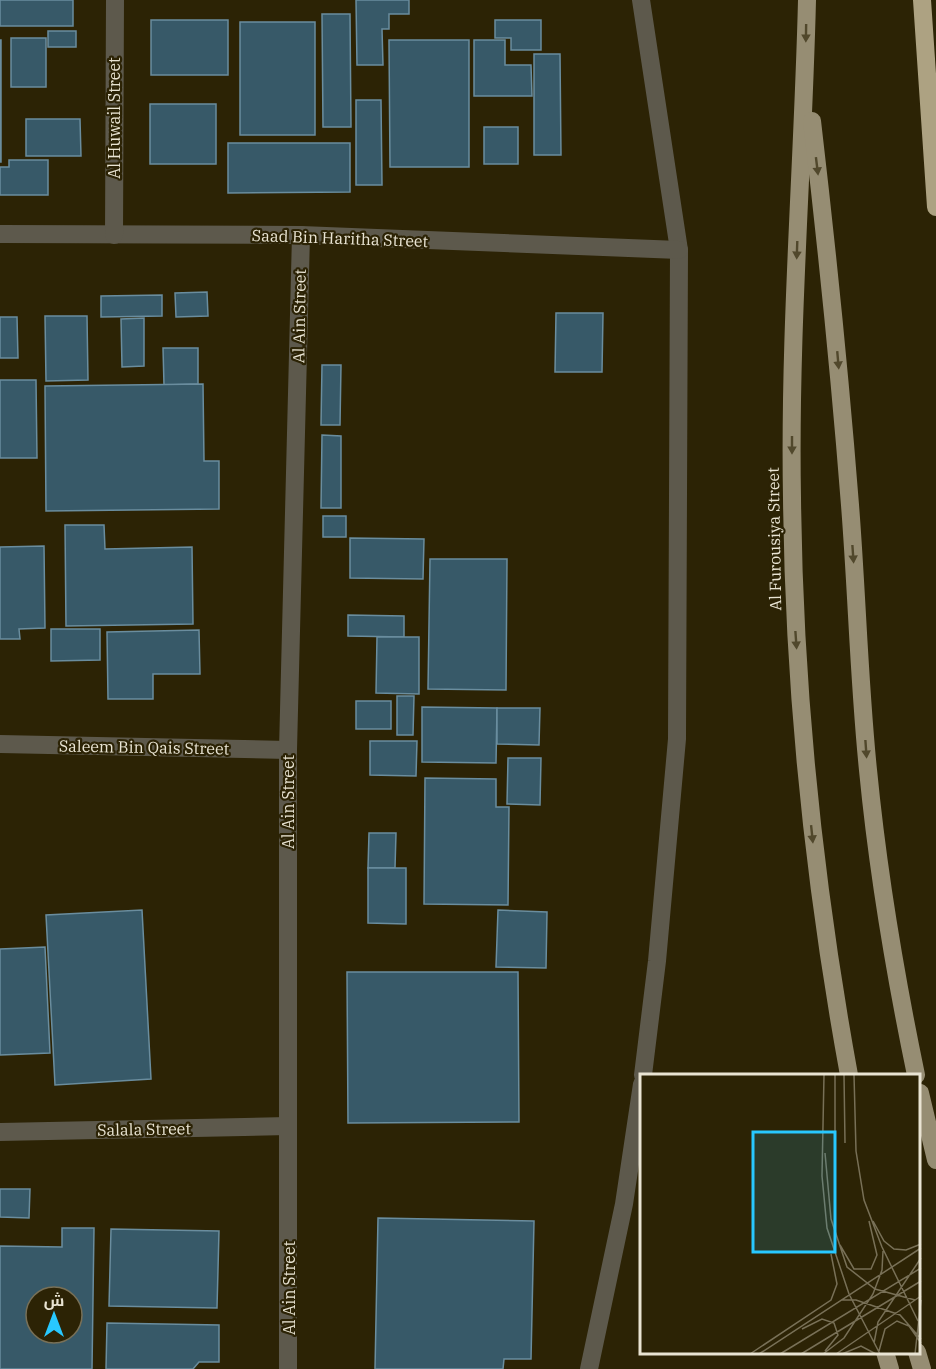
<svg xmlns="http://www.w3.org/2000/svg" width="936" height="1369" font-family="'IBM Plex Serif',Cairo,serif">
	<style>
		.building { fill: #375968; stroke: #6a8d9e; stroke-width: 1.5; fill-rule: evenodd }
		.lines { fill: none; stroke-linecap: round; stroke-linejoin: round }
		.street { stroke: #5d594c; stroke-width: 18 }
		.primary { stroke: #968d73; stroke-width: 18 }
		.highway { stroke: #ada282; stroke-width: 18 }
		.oneway { fill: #51482c }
		.labels { text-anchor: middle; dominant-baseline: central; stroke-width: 4.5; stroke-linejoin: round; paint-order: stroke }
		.street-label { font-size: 16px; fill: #e9e4d3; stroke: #2c2305 }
		.inset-road { fill: none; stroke: #787057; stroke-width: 1.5 }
		.view { fill: #28c8ff; fill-opacity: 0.15; stroke: #28c8ff; stroke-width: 3 }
		.inset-edge { fill: none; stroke: #e9e4d3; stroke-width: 3 }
	</style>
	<rect width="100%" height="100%" fill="#2c2305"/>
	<g class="building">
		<rect x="0" y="0" width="73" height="26"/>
		<path d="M356,0h53v14h-20v15h-7l1,36h-26z"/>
		<path d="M322,14h28l1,113h-28z"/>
		<rect x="151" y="20" width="77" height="55"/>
		<path d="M495,20h46v30h-30v-12h-16z"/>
		<rect x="240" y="22" width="75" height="113"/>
		<rect x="48" y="31" width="28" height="16"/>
		<rect x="11" y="38" width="35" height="49"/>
		<rect x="0" y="40" width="1" height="122"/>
		<path d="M389,40h80v127h-79z"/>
		<path d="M474,40h31v25h26l1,31h-58z"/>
		<path d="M534,54h26l1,101h-27z"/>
		<path d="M356,100h25l1,85h-26z"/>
		<rect x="150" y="104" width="66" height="60"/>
		<path d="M26,119h54l1,37h-55z"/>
		<rect x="484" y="127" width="34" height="37"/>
		<path d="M228,143h122v49l-122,1z"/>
		<path d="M9,160h39v35h-48v-28h9z"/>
		<path d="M207,292l1,24 -32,1 -1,-24z"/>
		<path d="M162,295v21l-61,1v-21z"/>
		<path d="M556,313h47l-1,59h-47z"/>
		<path d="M45,316h42l1,64 -42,1z"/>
		<path d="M0,317h17l1,41h-18z"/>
		<path d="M144,318v48l-22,1 -1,-48z"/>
		<path d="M163,348h35v36l-34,1z"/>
		<path d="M322,365h19l-1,60h-19z"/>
		<path d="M0,380h36l1,78h-37z"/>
		<path d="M203,384l1,77h15v48l-173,2 -1,-125z"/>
		<path d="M322,435l19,1v72h-20z"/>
		<rect x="323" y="516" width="23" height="21"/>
		<path d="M65,525h39l1,24 87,-2 1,77 -127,2z"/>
		<path d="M350,538l74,1 -1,40 -73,-1z"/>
		<path d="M44,546l1,82 -26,1 1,10h-20v-92z"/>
		<path d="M430,559h77l-1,131 -78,-1z"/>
		<path d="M348,615l56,1v21l-56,-1z"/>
		<path d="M51,629h49v31l-49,1z"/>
		<path d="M199,630l1,44h-47v25h-45l-1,-67z"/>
		<path d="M377,637h42v57l-43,-1z"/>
		<path d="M397,696h17l-1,39h-16z"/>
		<rect x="356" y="701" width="35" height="28"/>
		<path d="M422,707l75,1 -1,55 -74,-1z"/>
		<path d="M497,708h43l-1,37 -42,-1z"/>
		<path d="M370,741h47l-1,35 -46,-1z"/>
		<path d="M508,758h33l-1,47 -33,-1z"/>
		<path d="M425,778l71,1v28h13l-1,98 -84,-1z"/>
		<path d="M369,833h27l-1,35h-27z"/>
		<path d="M368,868h38v56l-38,-1z"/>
		<path d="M142,910l9,169 -96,6 -9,-170z"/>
		<path d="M498,910l49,2 -1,56 -50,-1z"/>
		<path d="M45,947l5,106 -50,2v-106z"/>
		<path d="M347,972h171l1,150 -171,1z"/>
		<path d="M0,1189h30l-1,29 -29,-1z"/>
		<path d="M378,1218l156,3 -3,138h-27l-1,10h-128z"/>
		<path d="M62,1228h32l-2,141h-92v-123l62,1zM36,1297h36v36h-36z"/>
		<path d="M111,1229l108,2 -2,77 -108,-2z"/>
		<path d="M107,1323l112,2v37h-20l-6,7h-87z"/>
	</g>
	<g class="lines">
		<g class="street">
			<path d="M641,0l38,250 -2,489 -20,222 -14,114"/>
			<path d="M0,234l301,1 378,15"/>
			<path d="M114,235l1,-235"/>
			<path d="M0,744l288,6"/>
			<path d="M0,1132l288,-6"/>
			<path d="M288,1369v-619l13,-515"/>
			<path d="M589,1369l35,-165 18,-120"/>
		</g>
		<g class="primary">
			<path d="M807,0c-4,166 -18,332 -15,498 2,194 22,386 57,577"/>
			<path d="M812,121c15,128 28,256 38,384 7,89 9,177 18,265 10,103 27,204 48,305"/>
			<path d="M920,1093l16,67"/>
			<path d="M885,1352l5,17"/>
			<path d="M917,1352l5,17"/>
		</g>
		<path class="highway" d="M922,0l14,207"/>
	</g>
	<defs><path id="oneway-solid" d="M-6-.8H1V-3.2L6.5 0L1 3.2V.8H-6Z" transform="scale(1.5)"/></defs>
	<g class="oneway">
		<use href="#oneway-solid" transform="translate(806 33) rotate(91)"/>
		<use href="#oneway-solid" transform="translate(817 166) rotate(83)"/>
		<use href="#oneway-solid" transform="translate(797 250) rotate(92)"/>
		<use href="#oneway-solid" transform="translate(838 360) rotate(85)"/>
		<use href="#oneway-solid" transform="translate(792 445) rotate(90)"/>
		<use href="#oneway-solid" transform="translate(853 554) rotate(86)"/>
		<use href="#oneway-solid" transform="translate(796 640) rotate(86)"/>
		<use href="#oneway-solid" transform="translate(866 749) rotate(86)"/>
		<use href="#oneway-solid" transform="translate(812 834) rotate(84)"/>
	</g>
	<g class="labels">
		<g class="street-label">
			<text transform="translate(114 118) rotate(-90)">Al Huwail Street</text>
			<text transform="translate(340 238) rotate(2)">Saad Bin Haritha Street</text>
			<text transform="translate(299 316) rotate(-89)">Al Ain Street</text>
			<text transform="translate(774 539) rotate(-91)">Al Furousiya Street</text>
			<text transform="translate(144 747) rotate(1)">Saleem Bin Qais Street</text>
			<text transform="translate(288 802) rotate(-90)">Al Ain Street</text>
			<text transform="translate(144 1129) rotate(-1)">Salala Street</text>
			<text transform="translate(289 1288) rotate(-90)">Al Ain Street</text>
		</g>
	</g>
	<g transform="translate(640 1074)">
		<rect width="280" height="280" fill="#2c2305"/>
		<path class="inset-road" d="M184,1l-2,101 5,52 22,66 31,60M195,1v81M204,1l1,68M214,1l2,76 8,49 18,47 36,74M185,79l6,66 16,48 28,22 40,11M233,147l11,20 10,8 12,1 15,-6M200,171l14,24h17l6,-14 -8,-34M201,226h15l44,15 21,24M162,255l20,-10 12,4 4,12 -13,16M234,269l4,-21 43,-64M239,277l6,-22 12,-8 12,5 12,17M110,280l81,-54 6,-16 -6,-30M119,280l162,-106M140,280l141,-86M161,280l120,-73M183,280l21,-16 29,-44 9,-24 1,-19M196,280l85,-58M202,280l19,-8 15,8M275,280l6,-54"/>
		<path class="view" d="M113,58h82v120h-82z"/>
		<rect width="280" height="280" class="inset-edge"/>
	</g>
	<g transform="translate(54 1315)"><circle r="28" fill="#2c2305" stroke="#787057" stroke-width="1.5"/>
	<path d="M0-4.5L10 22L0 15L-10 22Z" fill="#28c8ff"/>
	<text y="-9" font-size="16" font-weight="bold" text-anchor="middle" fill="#e9e4d3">ش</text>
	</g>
</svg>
